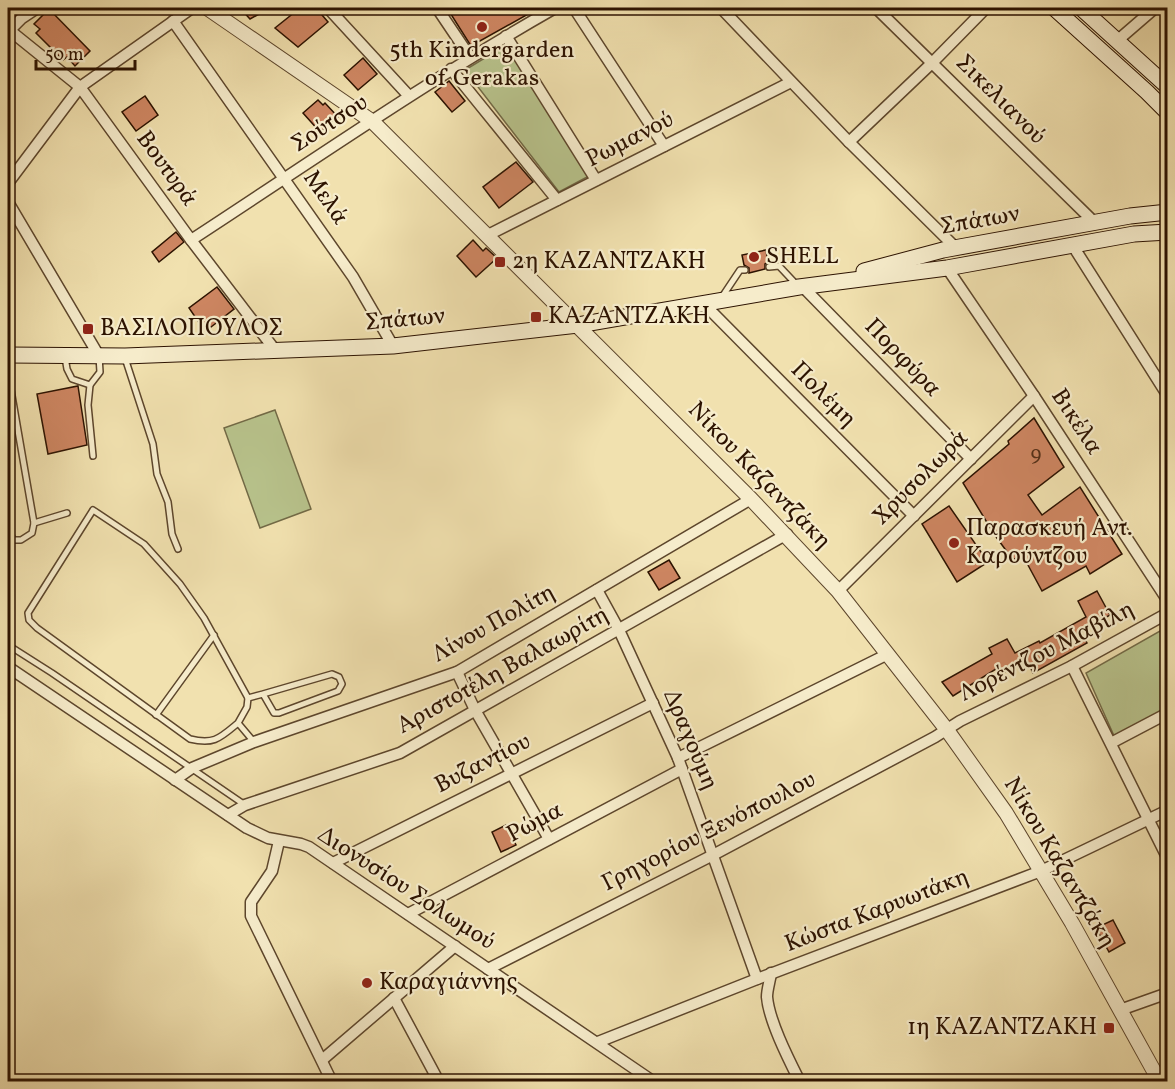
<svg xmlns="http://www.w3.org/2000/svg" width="1175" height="1089" font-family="Vollkorn,serif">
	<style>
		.green { fill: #b8c38c; stroke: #726a46; stroke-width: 1.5 }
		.building { fill: #ce8662; stroke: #2c1200; stroke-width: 1.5 }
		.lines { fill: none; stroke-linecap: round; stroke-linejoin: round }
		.service-casing { stroke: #5d462c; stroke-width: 8 }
		.minor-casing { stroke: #5d462c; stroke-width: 13 }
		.tertiary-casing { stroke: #5d462c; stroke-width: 16 }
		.secondary-casing { stroke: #2c1200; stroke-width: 17 }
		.service { stroke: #f6eccb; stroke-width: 5 }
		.minor { stroke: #f6eccb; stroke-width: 10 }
		.tertiary { stroke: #f6eccb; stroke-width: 14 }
		.secondary { stroke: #f6eccb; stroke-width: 15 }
		.poi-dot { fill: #8f2418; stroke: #f6eccb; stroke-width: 2 }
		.labels { text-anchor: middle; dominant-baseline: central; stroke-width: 4.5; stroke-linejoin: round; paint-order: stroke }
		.number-label { font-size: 21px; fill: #542f18 }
		.poi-label { font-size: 24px; fill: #2c1200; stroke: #f6eccb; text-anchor: start }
		.street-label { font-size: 24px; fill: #2c1200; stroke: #f6eccb }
	</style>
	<rect width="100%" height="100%" fill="#f1e1af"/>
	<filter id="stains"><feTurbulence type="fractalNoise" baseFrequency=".00333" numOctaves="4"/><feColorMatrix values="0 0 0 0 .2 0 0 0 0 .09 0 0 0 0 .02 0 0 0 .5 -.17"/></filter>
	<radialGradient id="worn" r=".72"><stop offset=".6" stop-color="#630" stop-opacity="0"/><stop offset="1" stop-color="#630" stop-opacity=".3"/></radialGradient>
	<g class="green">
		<path d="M506,45l83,131 -30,16 -94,-122z"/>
		<path d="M275,410l36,99 -51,19 -36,-100z"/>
		<path d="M1167,627v81l-52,30 -29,-65z"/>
	</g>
	<g class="building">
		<path d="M240,8h30l-20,11z"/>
		<path d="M300,8h16l12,14 -30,25 -23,-19z"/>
		<path d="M447,8h92l-68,38z"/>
		<path d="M49,9l41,42 -15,15 -8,-9 -4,3 -27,-27 4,-4 -6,-5z"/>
		<path d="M363,58l14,16 -19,16 -14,-15z"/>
		<path d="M449,81l16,20 -13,11 -17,-20z"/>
		<path d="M145,96l13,19 -22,16 -14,-19z"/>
		<path d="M318,100l5,5 2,-2 13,14 -18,15 -17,-19z"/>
		<path d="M516,162l17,20 -34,26 -16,-21z"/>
		<path d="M176,232l8,10 -25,20 -7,-10z"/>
		<path d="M473,240l10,11 3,-3 11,10 -21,19 -19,-21z"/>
		<path d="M766,250l2,12 -3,2v5l-16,4v-5l-5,-3 -2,-10z"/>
		<path d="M217,287l17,22 -23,18 -11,-3 -11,-16z"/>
		<path d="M78,386l9,59 -39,9 -11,-60z"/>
		<path d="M1034,418l30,49 -36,28 14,20 38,-28 42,67 -32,20 -4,-8 -44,25 -20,-37 -9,6 -19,-26 -31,-51 46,-39 -1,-3z"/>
		<path d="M949,506l39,56 -31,20 -35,-58z"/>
		<path d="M669,560l11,18 -21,12 -11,-18z"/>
		<path d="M1097,591l13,24 -29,17 6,11 -54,30 -6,-12 -24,12 -4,-6 -46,29 -11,-14 50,-28 -3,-6 18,-9 8,14 24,-12 1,2 46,-26 -8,-16z"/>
		<path d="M506,825l10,20 -15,7 -9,-20z"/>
		<path d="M1113,920l12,23 -16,9 -13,-24z"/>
	</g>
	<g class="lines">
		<g class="service-casing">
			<g id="service">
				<path d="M769,267l10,-1 17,18"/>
				<path d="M722,297l18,-27h5"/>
				<path d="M10,357l1,33 23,133 33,-10"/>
				<path d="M65,357l2,12 5,10 18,6 10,-13 -1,-16"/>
				<path d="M125,358l28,86 4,30 11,28 4,32 6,15"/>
				<path d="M90,385l-2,20 5,51"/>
				<path d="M8,527l5,13h8l11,-7 2,-10"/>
				<path d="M8,645l44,28 193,132"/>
				<path d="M248,698l15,-4 11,19h5l59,-22 4,-7 -3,-7 -7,-3 -69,20"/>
				<path d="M156,715l58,-80"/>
				<path d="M238,723l9,-16 1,-9 -44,-80 -24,-34 -36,-40 -51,-34 -65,103 1,7 8,8 153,111c24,6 30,-1 48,-16l16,19"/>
			</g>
		</g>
		<g class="minor-casing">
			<g id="minor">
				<path d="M328,8l81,88"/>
				<path d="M437,8l33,49"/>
				<path d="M574,8l90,138"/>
				<path d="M721,8l128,134 107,106"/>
				<path d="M876,8l218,214"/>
				<path d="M173,21l180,256 40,69"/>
				<path d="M8,29l72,58 111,153 84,110"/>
				<path d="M8,32l14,-14 15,-10"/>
				<path d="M506,36l90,144"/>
				<path d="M1118,40l37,-32"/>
				<path d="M451,69l106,131"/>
				<path d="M849,142l83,-79 54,-55"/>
				<path d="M8,183l72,-96 112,-79"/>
				<path d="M8,202l91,154"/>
				<path d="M488,235l303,-153"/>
				<path d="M191,240c121,-79 239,-161 364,-232"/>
				<path d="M1073,246l95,150"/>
				<path d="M947,268l87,128 134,205"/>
				<path d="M803,287l168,172"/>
				<path d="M703,303l211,213"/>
				<path d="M597,590l22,40 59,128 79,221"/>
				<path d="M838,591l196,-195"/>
				<path d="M1072,666l96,193"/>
				<path d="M8,667l239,161 21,10 33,6 8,3 345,235"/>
				<path d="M457,672l18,38 74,129"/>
				<path d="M1111,743l57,-30"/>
				<path d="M678,758l210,-104"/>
				<path d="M175,780l17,-12 62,-26 203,-70 294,-173"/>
				<path d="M228,815l17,-10 155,-52 387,-219"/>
				<path d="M279,841l-7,30 -21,31v14l81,166"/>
				<path d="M333,863l320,-160"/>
				<path d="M408,914l274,-145"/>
				<path d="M488,969l225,-114 222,-118 25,-16 112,-55 96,-53"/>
				<path d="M771,973c-1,8 -4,16 -4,24 2,24 22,63 33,85"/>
				<path d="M394,998l45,84"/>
				<path d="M1120,1010l48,-17"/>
				<path d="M598,1042l159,-63 284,-108 127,-61"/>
				<path d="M322,1060l133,-114"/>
			</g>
		</g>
		<g class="tertiary-casing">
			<path id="tertiary" d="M207,8l166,114 378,377 87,92 109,139 59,83 66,110 88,159"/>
		</g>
		<g class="secondary-casing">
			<g id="secondary">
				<path d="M1054,8l93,84 21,21"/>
				<path d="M1081,8l87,79"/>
				<path d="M864,271l79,-21 187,-34 38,-4"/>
				<path d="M8,355l117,1 268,-10 185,-21 221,-38 148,-19 187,-34 34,-2"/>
			</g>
		</g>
		<use href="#service" class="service"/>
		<use href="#minor" class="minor"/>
		<use href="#tertiary" class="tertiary"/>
		<use href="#secondary" class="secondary"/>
	</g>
	<g class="poi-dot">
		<circle cx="482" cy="27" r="6"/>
		<circle cx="754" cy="257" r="6"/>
		<rect x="494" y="256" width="12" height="12" rx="3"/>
		<rect x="530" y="311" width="12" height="12" rx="3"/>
		<rect x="82" y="323" width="12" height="12" rx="3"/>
		<circle cx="954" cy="543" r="6"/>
		<circle cx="367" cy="983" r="6"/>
		<rect x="1103" y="1022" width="12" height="12" rx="3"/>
	</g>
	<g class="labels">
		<g class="number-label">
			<text x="1036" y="454">9</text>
		</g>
		<g class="poi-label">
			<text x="482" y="51" text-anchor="middle">5th Kindergarden<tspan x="482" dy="28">of Gerakas</tspan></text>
			<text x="766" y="257">SHELL</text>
			<text x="512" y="262">2η ΚΑΖΑΝΤΖΑΚΗ</text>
			<text x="548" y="317">ΚΑΖΑΝΤΖΑΚΗ</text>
			<text x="100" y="329">ΒΑΣΙΛΟΠΟΥΛΟΣ</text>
			<text x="966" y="529">Παρασκευή Αντ.<tspan x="966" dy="28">Καρούντζου</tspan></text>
			<text x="379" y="983">Καραγιάννης</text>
			<text x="1097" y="1028" text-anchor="end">1η ΚΑΖΑΝΤΖΑΚΗ</text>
		</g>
		<g class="street-label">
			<text transform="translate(1000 100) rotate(45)">Σικελιανού</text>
			<text transform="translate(330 124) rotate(-33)">Σούτσου</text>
			<text transform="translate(630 140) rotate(-27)">Ρωμανού</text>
			<text transform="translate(166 169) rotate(54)">Βουτυρά</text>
			<text transform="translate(325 198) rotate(55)">Μελά</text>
			<text transform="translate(980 221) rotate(-10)">Σπάτων</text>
			<text transform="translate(405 320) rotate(-5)">Σπάτων</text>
			<text transform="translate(902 358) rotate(46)">Πορφύρα</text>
			<text transform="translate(823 395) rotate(45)">Πολέμη</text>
			<text transform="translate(1076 422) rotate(57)">Βικέλα</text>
			<text transform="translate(759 476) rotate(46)">Νίκου Καζαντζάκη</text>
			<text transform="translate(921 478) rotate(-45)">Χρυσολωρά</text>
			<text transform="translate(494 624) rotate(-29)">Λίνου Πολίτη</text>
			<text transform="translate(1047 652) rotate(-27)">Λορέντζου Μαβίλη</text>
			<text transform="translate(503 671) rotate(-29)">Αριστοτέλη Βαλαωρίτη</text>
			<text transform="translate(690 740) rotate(67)">Δραγούμη</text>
			<text transform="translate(483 764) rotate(-27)">Βυζαντίου</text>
			<text transform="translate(535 823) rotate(-28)">Ρώμα</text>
			<text transform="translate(709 832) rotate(-27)">Γρηγορίου Ξενόπουλου</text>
			<text transform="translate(1059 863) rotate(59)">Νίκου Καζαντζάκη</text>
			<text transform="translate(406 889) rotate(33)">Διονυσίου Σολωμού</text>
			<text transform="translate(877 911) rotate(-21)">Κώστα Καρυωτάκη</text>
		</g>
	</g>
	<rect width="1175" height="1089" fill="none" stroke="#f1e1af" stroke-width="30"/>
	<rect x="9" y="9" width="1157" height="1071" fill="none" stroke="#2c1200" stroke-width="3"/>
	<rect x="15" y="15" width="1145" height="1059" fill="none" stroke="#2c1200" stroke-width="1.5"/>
	<path d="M36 60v9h99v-9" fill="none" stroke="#2c1200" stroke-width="3"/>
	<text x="45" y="60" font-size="18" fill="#2c1200" stroke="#f6eccb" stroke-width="4.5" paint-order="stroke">50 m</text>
	<rect width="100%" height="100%" filter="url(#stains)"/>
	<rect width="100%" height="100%" fill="url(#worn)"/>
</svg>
